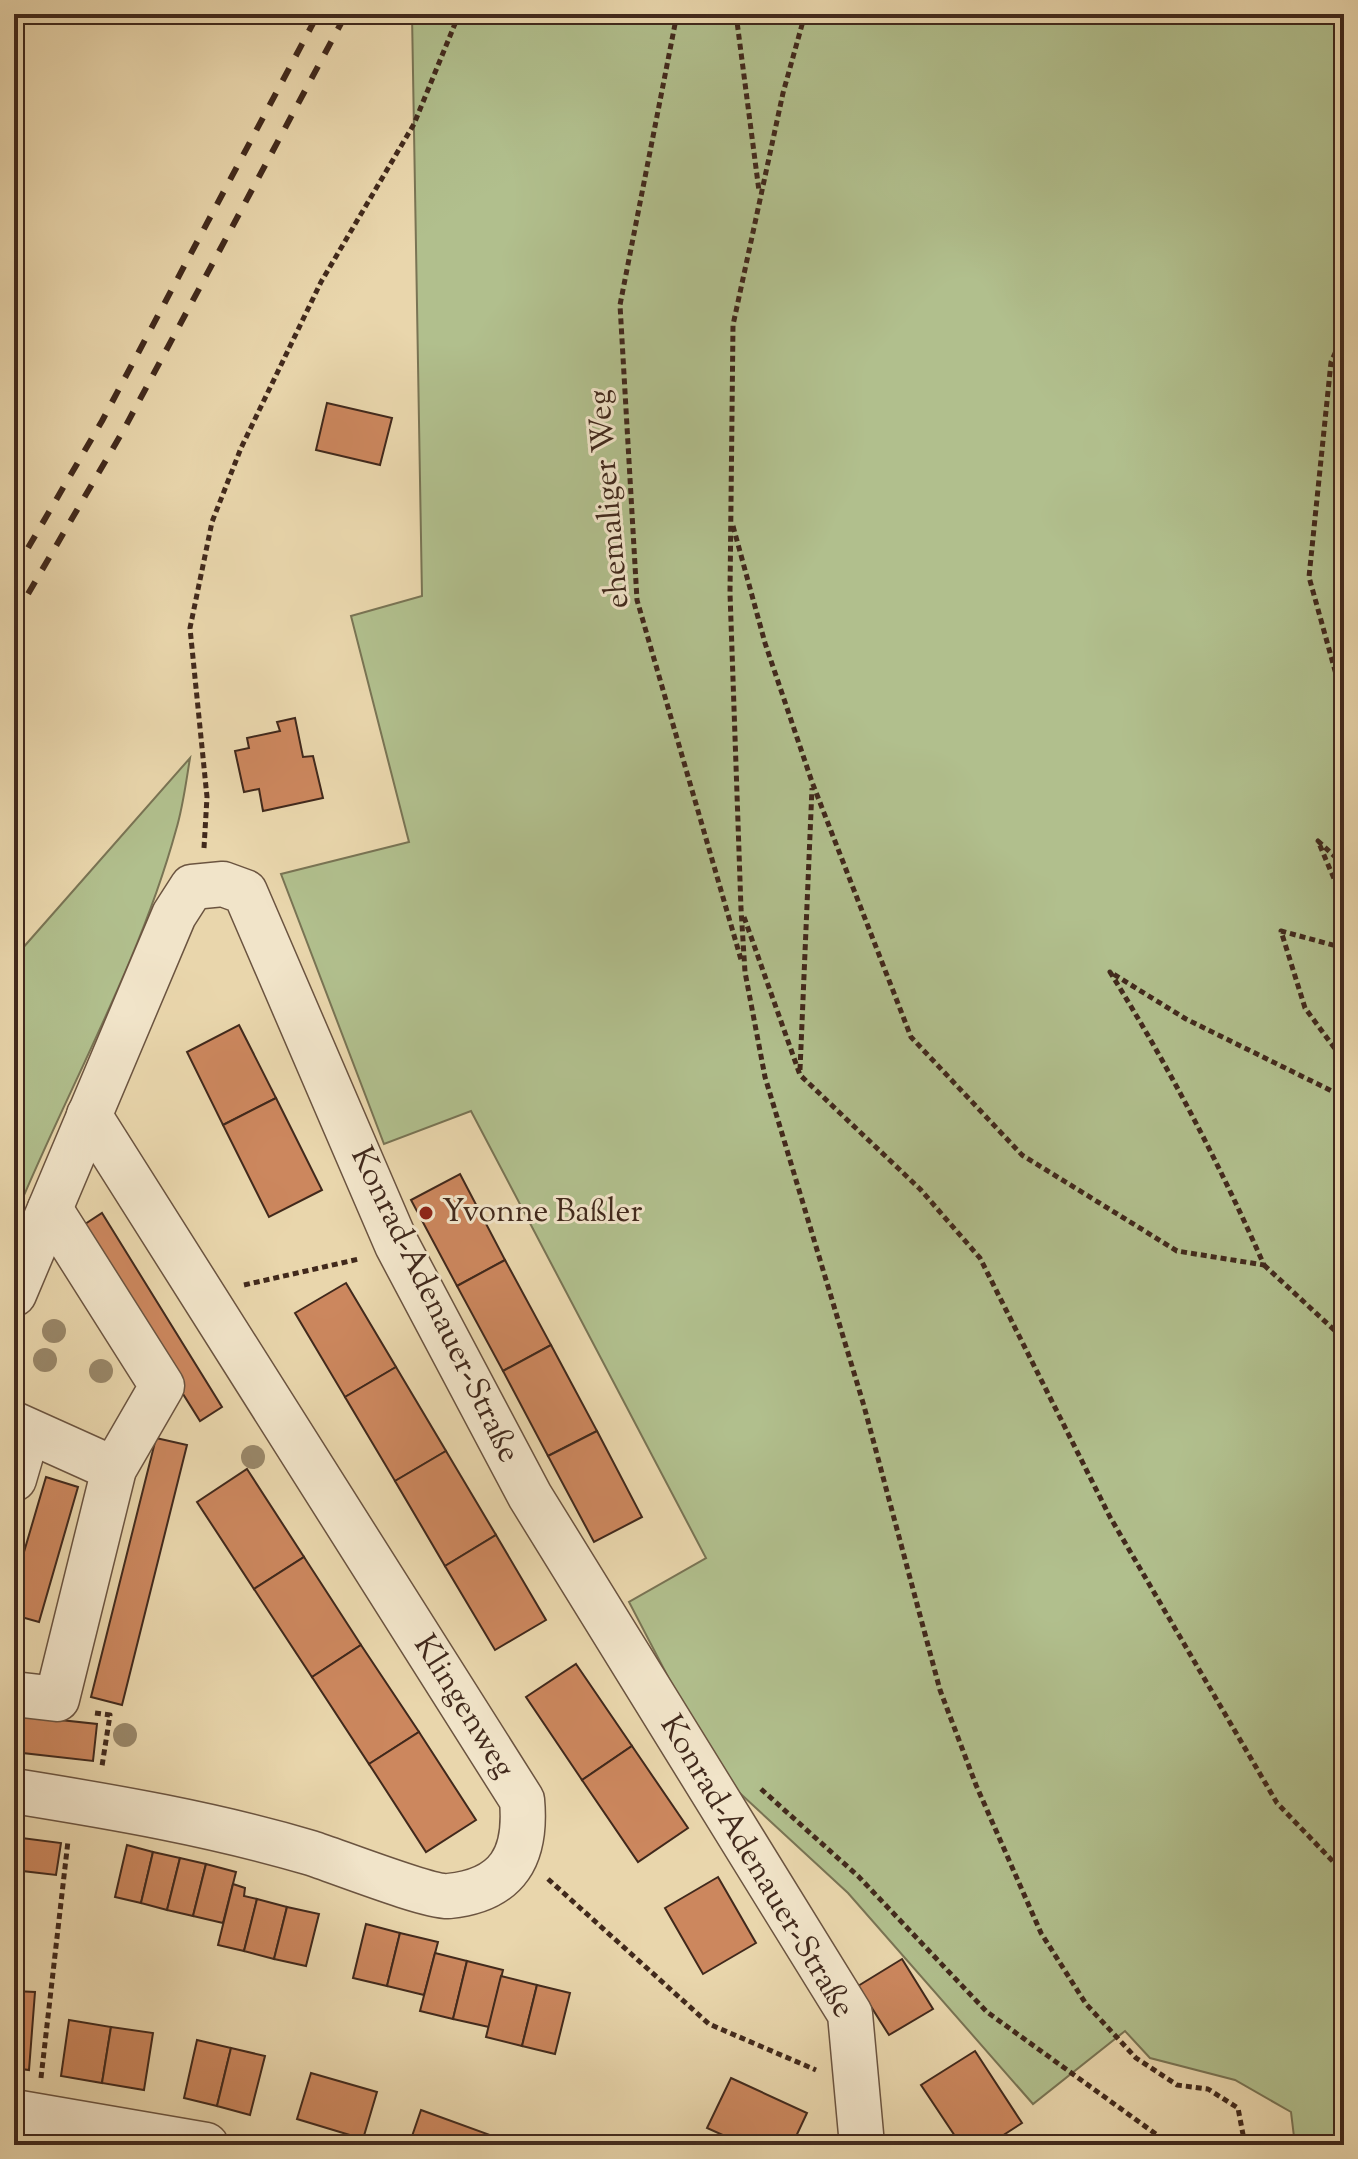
<svg xmlns="http://www.w3.org/2000/svg" width="1358" height="2159" font-family="'Sorts Mill Goudy',serif">
	<style>
		.green { fill: #b1bf8d; stroke: #797454; stroke-width: 2 }
		.building { fill: #cc875e; stroke: #41291c; stroke-width: 2 }
		.lines { fill: none; stroke-linecap: round; stroke-linejoin: round }
		.minor-casing { stroke: #6b5440; stroke-width: 47 }
		.path { stroke: #41291c; stroke-width: 5; stroke-dasharray: 6 4; stroke-linecap: butt }
		.minor { stroke: #f1e4c9; stroke-width: 44 }
		.rail { stroke: #41291c; stroke-width: 6; stroke-dasharray: 14 14; stroke-linecap: butt }
		.tree { fill: #998769 }
		.poi-dot { fill: #8f2418; stroke: #f1e4c9; stroke-width: 3 }
		.labels { text-anchor: middle; dominant-baseline: central; stroke-width: 6; stroke-linejoin: round; paint-order: stroke }
		.street-label { font-size: 32px; fill: #41291c; stroke: #f1e4c9 }
		.poi-label { font-size: 32px; fill: #41291c; stroke: #f1e4c9; text-anchor: start }
	</style>
	<rect width="100%" height="100%" fill="#e9d6ac"/>
	<filter id="stains"><feTurbulence type="fractalNoise" baseFrequency=".0025" numOctaves="4"/><feColorMatrix values="0 0 0 0 .2 0 0 0 0 .09 0 0 0 0 .02 0 0 0 .5 -.17"/></filter>
	<radialGradient id="worn" r=".72"><stop offset=".6" stop-color="#630" stop-opacity="0"/><stop offset="1" stop-color="#630" stop-opacity=".3"/></radialGradient>
	<g class="green">
		<path d="M412,14h932v2131h-49l-4,-33 -56,-32 -85,-22 -25,-27 -92,73 -185,-211 -130,-120 -89,-171 77,-44 -235,-447 -87,33 -103,-270 128,-32 -58,-226 71,-20z"/>
		<path d="M190,758c-4,24 -7,49 -14,72 -37,135 -109,260 -162,389v-261z"/>
	</g>
	<g class="building">
		<path d="M327,403l65,15 -12,47 -64,-15z"/>
		<path d="M295,718l8,39 10,-1 10,42 -60,13 -4,-22 -15,3 -9,-41 14,-3 -2,-10 33,-7 -3,-9z"/>
		<path d="M239,1025l37,73 -53,27 -36,-73z"/>
		<path d="M276,1098l46,92 -53,27 -46,-92z"/>
		<path d="M460,1174l45,86 -48,26 -46,-86z"/>
		<path d="M102,1213l120,194 -22,14 -121,-193z"/>
		<path d="M505,1260l46,85 -48,26 -46,-85z"/>
		<path d="M346,1283l50,84 -51,30 -50,-84z"/>
		<path d="M551,1345l46,86 -49,25 -45,-85z"/>
		<path d="M396,1367l50,84 -51,30 -50,-84z"/>
		<path d="M597,1431l45,86 -48,25 -46,-86z"/>
		<path d="M156,1438l31,7 -65,260 -31,-8z"/>
		<path d="M446,1451l50,84 -51,31 -50,-85z"/>
		<path d="M247,1469l57,88 -50,32 -57,-87z"/>
		<path d="M46,1477l32,10 -39,135 -25,-7v-29z"/>
		<path d="M496,1535l50,85 -51,30 -50,-84z"/>
		<path d="M304,1557l57,88 -49,32 -58,-88z"/>
		<path d="M14,1615l8,2 -8,29z"/>
		<path d="M361,1645l58,87 -50,32 -57,-87z"/>
		<path d="M576,1664l56,82 -50,34 -56,-83z"/>
		<path d="M14,1715l83,9 -4,37 -79,-9z"/>
		<path d="M419,1732l57,88 -50,32 -57,-88z"/>
		<path d="M632,1746l56,82 -50,34 -56,-82z"/>
		<path d="M14,1837l47,6 -5,32 -42,-5z"/>
		<path d="M127,1845l26,7 -12,51 -26,-6z"/>
		<path d="M153,1852l27,6 -13,52 -26,-7z"/>
		<path d="M180,1858l26,6 -13,52 -26,-6z"/>
		<path d="M206,1864l30,8 -13,51 -30,-7z"/>
		<path d="M718,1877l38,66 -53,31 -38,-66z"/>
		<path d="M233,1884l12,4 -1,8 13,3 -13,52 -26,-6z"/>
		<path d="M257,1899l30,8 -13,52 -30,-8z"/>
		<path d="M287,1907l32,7 -13,52 -32,-7z"/>
		<path d="M366,1924l34,9 -13,53 -34,-8z"/>
		<path d="M400,1933l38,9 -14,53 -37,-9z"/>
		<path d="M435,1953l32,8 -14,58 -33,-8z"/>
		<path d="M902,1959l31,50 -44,26 -31,-49z"/>
		<path d="M467,1961l36,9 -14,57 -36,-8z"/>
		<path d="M501,1976l36,9 -15,61 -36,-9z"/>
		<path d="M537,1985l33,8 -15,61 -33,-8z"/>
		<path d="M14,1991l21,1 -6,78 -15,-2z"/>
		<path d="M69,2020l42,7 -9,56 -41,-7z"/>
		<path d="M111,2027l42,6 -9,57 -42,-7z"/>
		<path d="M197,2040l34,8 -14,58 -33,-8z"/>
		<path d="M231,2048l34,8 -15,59 -33,-9z"/>
		<path d="M975,2051l47,72 -34,22h-27l-40,-60z"/>
		<path d="M311,2073l66,19 -14,47 -66,-20z"/>
		<path d="M731,2078l76,35 -15,32h-47l-38,-17z"/>
		<path d="M421,2110l69,25 -4,10h-77z"/>
	</g>
	<g class="lines">
		<g class="minor-casing">
			<g id="minor">
				<path d="M14,1294l160,-379 18,-28 31,-3 22,8 152,353 133,251 320,518 12,131"/>
				<path d="M14,1424l100,45"/>
				<path d="M14,1479l14,-48"/>
				<path d="M14,1694l43,5 57,-230 48,-83 -112,-177"/>
				<path d="M14,1791c100,16 199,33 297,62 25,8 119,45 138,43 60,-6 78,-41 73,-96l-433,-685"/>
				<path d="M14,2112l192,33"/>
			</g>
		</g>
		<g class="path">
			<path d="M78,14h14"/>
			<path d="M677,14l-57,291 17,295 105,363"/>
			<path d="M736,14l23,177"/>
			<path d="M805,14l-22,79 -50,232 -3,268 11,316 4,63 20,105 99,329 76,284 36,95 65,148 45,71 50,54 41,27 31,4 30,19 7,37"/>
			<path d="M1344,334l-13,28 -22,215 35,126"/>
			<path d="M733,526l32,117 47,139 99,255 111,118 155,96 87,14c-45,-102 -95,-198 -154,-293l76,47 158,78"/>
			<path d="M204,848l3,-51 -17,-169 22,-106 29,-74 80,-166 93,-158 45,-110"/>
			<path d="M1344,865l-26,-24 26,61"/>
			<path d="M744,917l56,158 120,114 60,69 130,259 167,286 67,70"/>
			<path d="M1344,948l-63,-17 24,77 39,53"/>
			<path d="M800,1070l12,-282"/>
			<path d="M1264,1265l80,74"/>
			<path d="M244,1285l115,-26"/>
			<path d="M95,1713l15,2 -8,51"/>
			<path d="M761,1789l97,87 129,136 184,133"/>
			<path d="M548,1879l161,145 107,46"/>
			<path d="M41,2078l27,-237"/>
		</g>
		<use href="#minor" class="minor"/>
		<g class="rail">
			<path d="M14,572l88,-151 216,-407"/>
			<path d="M14,618l109,-187 223,-417"/>
		</g>
	</g>
	<g class="tree">
		<circle cx="54" cy="1331" r="12"/>
		<circle cx="45" cy="1360" r="12"/>
		<circle cx="101" cy="1371" r="12"/>
		<circle cx="253" cy="1457" r="12"/>
		<circle cx="125" cy="1735" r="12"/>
	</g>
	<circle class="poi-dot" cx="426" cy="1213" r="8"/>
	<g class="labels">
		<g class="street-label">
			<text transform="translate(610 499) rotate(-95)">ehemaliger Weg</text>
			<text transform="translate(434 1305) rotate(64)">Konrad-Adenauer-Straße</text>
			<text transform="translate(463 1707) rotate(58)">Klingenweg</text>
			<text transform="translate(756 1867) rotate(59)">Konrad-Adenauer-Straße</text>
		</g>
		<g class="poi-label">
			<text x="442" y="1213">Yvonne Baßler</text>
		</g>
	</g>
	<rect width="1358" height="2159" fill="none" stroke="#e9d6ac" stroke-width="48"/>
	<rect x="16" y="16" width="1326" height="2127" fill="none" stroke="#41291c" stroke-width="4"/>
	<rect x="24" y="24" width="1310" height="2111" fill="none" stroke="#41291c" stroke-width="2"/>
	<rect width="100%" height="100%" filter="url(#stains)"/>
	<rect width="100%" height="100%" fill="url(#worn)"/>
</svg>
